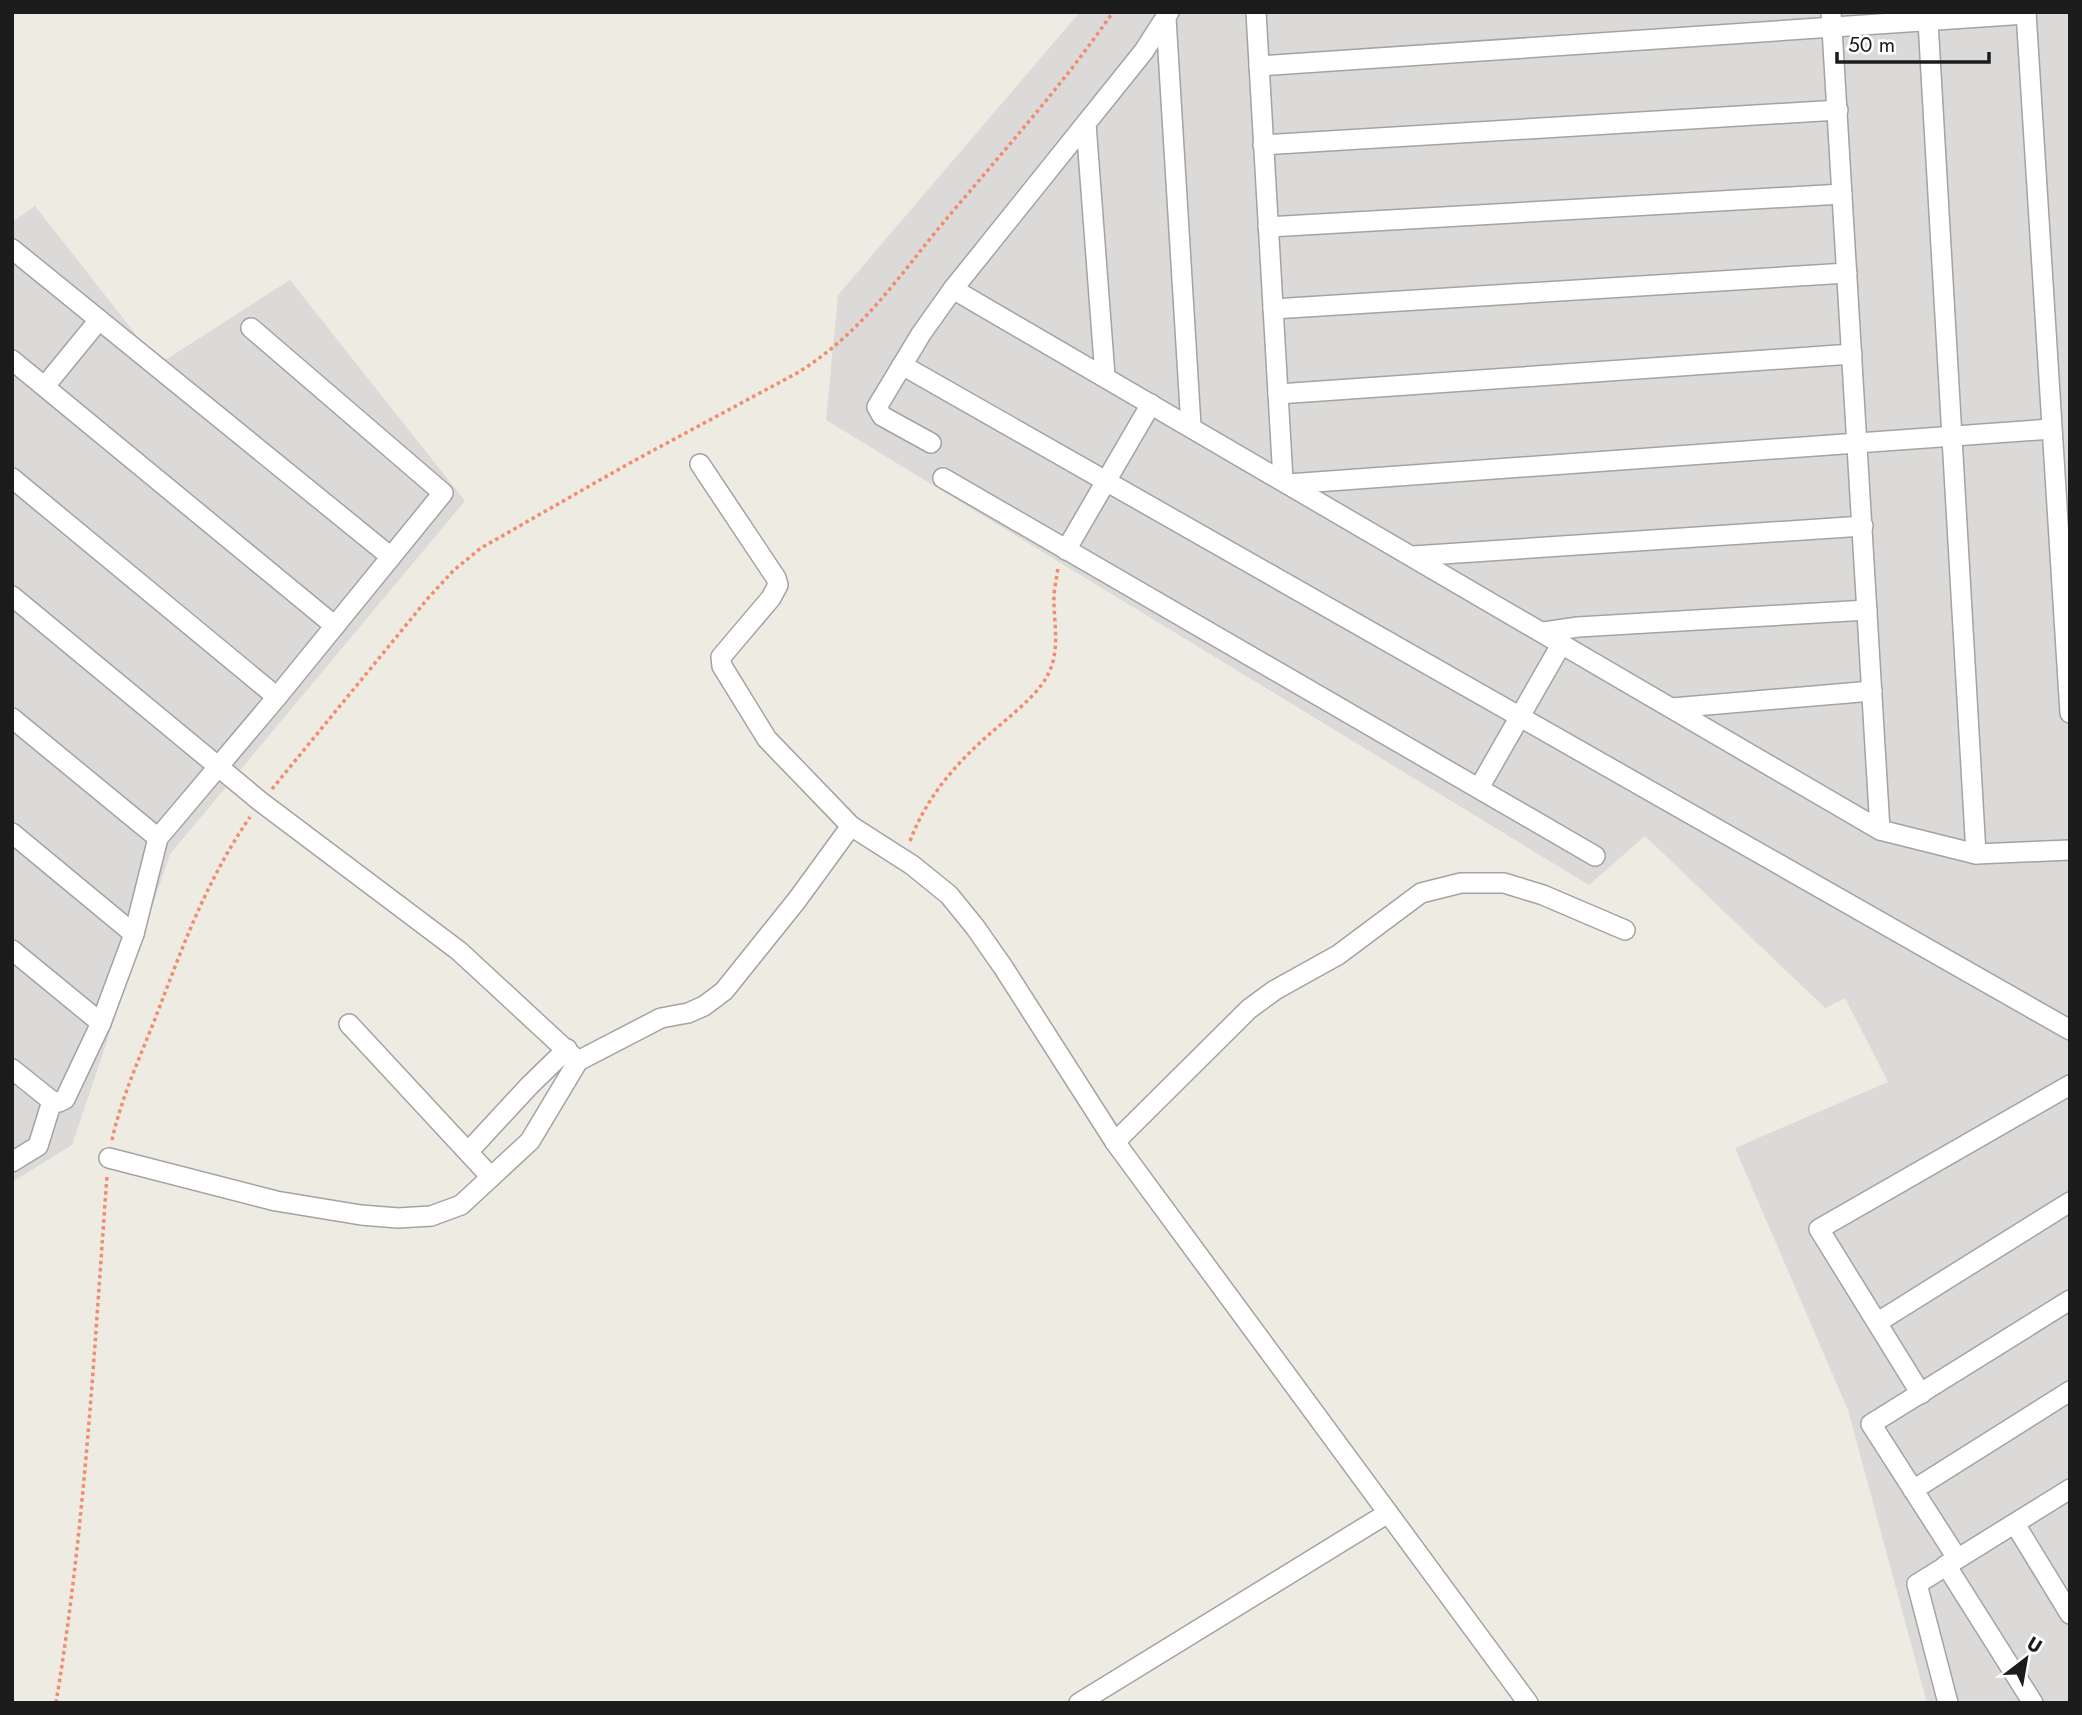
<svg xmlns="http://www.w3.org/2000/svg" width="2082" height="1715" font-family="Jost,sans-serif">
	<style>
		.residential { fill: #dbdad9 }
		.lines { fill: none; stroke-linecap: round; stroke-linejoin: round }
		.street-casing { stroke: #a3a3a3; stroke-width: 22 }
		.path { stroke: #f48b6c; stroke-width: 3.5; stroke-dasharray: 3.5 3.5; stroke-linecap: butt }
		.street { stroke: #fff; stroke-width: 19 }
	</style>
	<rect width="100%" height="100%" fill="#edebe2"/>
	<g class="residential">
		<path d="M1080,12h990v1691h-143l-79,-293 -113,-262 153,-66 -43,-84 -20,10 -180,-172 -56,49 -763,-465 12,-125z"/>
		<path d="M35,206l124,158 131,-84 175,221 -295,353 -98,291 -60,37v-960z"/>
	</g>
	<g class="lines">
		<g class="street-casing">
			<g id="street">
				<path d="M1256,12l27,468"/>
				<path d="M1831,12l49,818"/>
				<path d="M2026,12l44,701"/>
				<path d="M1166,18l25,408"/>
				<path d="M1928,21l48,833"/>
				<path d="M1259,66l767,-52"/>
				<path d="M1086,124l19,252"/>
				<path d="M1263,145l575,-35"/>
				<path d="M1268,227l574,-33"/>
				<path d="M12,249l379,308"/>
				<path d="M953,289l927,541 96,24 94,-4"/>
				<path d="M1273,309l574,-36"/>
				<path d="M12,360l323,266"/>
				<path d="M902,365l1168,665"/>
				<path d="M45,386l54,-66"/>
				<path d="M1278,394l574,-40"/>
				<path d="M931,443l-49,-27 -5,-9 44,-73 32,-45 191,-238 25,-39"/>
				<path d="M700,464l76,114 2,7 -7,13 -50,59 1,9 45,73 84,87 61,39 37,30 26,32 28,40 112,175 413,561"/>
				<path d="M12,478l265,219"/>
				<path d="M943,478l652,378"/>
				<path d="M1288,484l763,-55"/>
				<path d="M1066,550l85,-146"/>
				<path d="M1413,556l450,-30"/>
				<path d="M12,596l249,206 198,149 119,110"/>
				<path d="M1544,632l34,-5 289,-17"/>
				<path d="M1672,708l200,-17"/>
				<path d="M12,718l146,120"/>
				<path d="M1479,788l83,-145"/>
				<path d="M12,833l122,101"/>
				<path d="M12,950l89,73"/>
				<path d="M349,1024l142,153"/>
				<path d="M12,1069l40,32 7,1 6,-3 36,-76 33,-89 24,-96 119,-141 166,-204 -192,-165"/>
				<path d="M1115,1142l134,-133 26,-19 63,-35 83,-62 40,-10h43l39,12 82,35"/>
				<path d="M468,1152l61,-66 38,-37"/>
				<path d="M109,1158l167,43 85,14 37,3 33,-2 30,-11 69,-64 48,-80 83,-43 27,-5 16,-7 20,-15 73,-91 54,-74"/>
				<path d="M12,1162l26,-16 14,-45"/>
				<path d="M1878,1322l192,-120"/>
				<path d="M1921,1394l-102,-165 251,-144"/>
				<path d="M1913,1490l157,-99"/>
				<path d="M2015,1524l55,90"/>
				<path d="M1957,1558l-86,-134 199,-124"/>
				<path d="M1946,1565l87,138"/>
				<path d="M1079,1703l309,-190"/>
				<path d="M1948,1703l-31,-119 153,-95"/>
			</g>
		</g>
		<g class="path">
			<path d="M272,789l157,-192 25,-27 27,-22 147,-84 169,-91c61,-37 97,-90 141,-144 60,-72 122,-140 175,-217"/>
			<path d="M910,841c17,-45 47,-79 83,-110 15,-13 44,-36 53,-53 16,-27 7,-55 8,-84 1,-9 3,-18 4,-27"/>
			<path d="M112,1140c9,-41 27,-81 43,-121 28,-73 50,-136 95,-202"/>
			<path d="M56,1703c29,-175 38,-351 51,-527"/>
		</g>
		<use href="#street" class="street"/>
	</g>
	<rect width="2082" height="1715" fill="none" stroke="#1c1c1c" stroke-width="28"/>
	<g transform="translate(2026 1659) rotate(31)" stroke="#ffffff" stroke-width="5" paint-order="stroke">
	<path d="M0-5L12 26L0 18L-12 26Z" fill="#1c1c1c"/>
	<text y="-10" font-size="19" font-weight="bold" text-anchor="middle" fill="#1c1c1c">U</text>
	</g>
	<path d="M1837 52v10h152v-10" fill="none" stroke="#1c1c1c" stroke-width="3.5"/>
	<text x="1848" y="52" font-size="21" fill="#1c1c1c" stroke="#ffffff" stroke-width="5" paint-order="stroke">50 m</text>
</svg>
